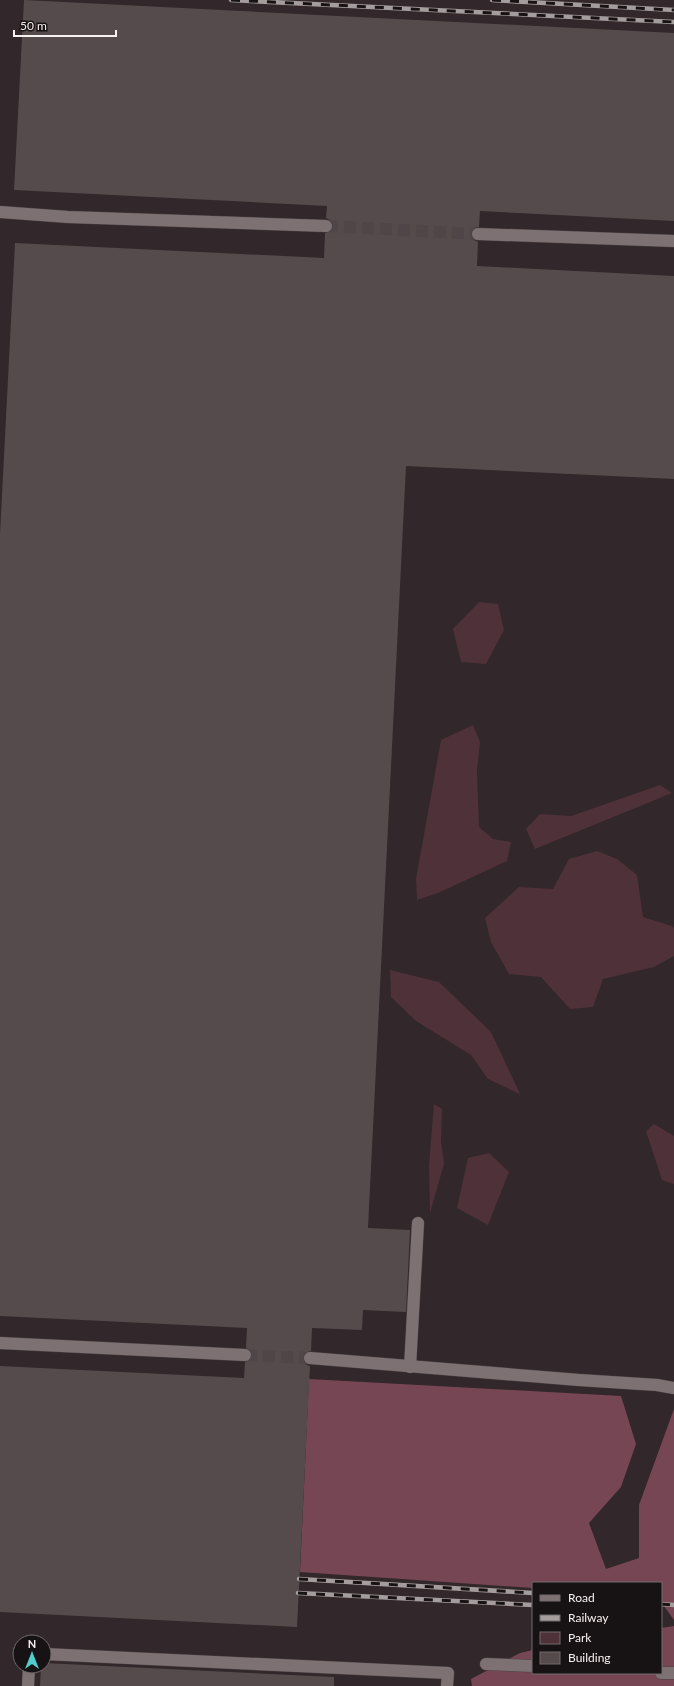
<svg xmlns="http://www.w3.org/2000/svg" width="674" height="1686" font-family="Lato,sans-serif">
	<style>
		.green { fill: #4f3139 }
		.forest { fill: #764654 }
		.building { fill: #554a4c }
		.lines { fill: none; stroke-linecap: round; stroke-linejoin: round }
		.minor-tunnel { stroke: #504548; stroke-width: 12; stroke-dasharray: 12 6; stroke-linecap: butt }
		.minor-casing { stroke: #4b4244; stroke-width: 13 }
		.minor { stroke: #7e7174; stroke-width: 12 }
		.rail-casing { stroke: #a59c9e; stroke-width: 4.5 }
		.rail { stroke: #171213; stroke-width: 3; stroke-dasharray: 9; stroke-linecap: butt }
	</style>
	<rect width="100%" height="100%" fill="#32272a"/>
	<g class="green">
		<path d="M479,602l19,2 6,26 -18,34 -25,-2 -8,-33z"/>
		<path d="M473,725l7,17 -3,29 2,56 14,12 18,3 -4,19 -69,32 -21,7 -1,-21 25,-139z"/>
		<path d="M660,785l12,8 -137,56 -9,-20 14,-15 31,2z"/>
		<path d="M597,851l20,8 20,16 6,42 29,9 2,2v28l-20,11 -51,12 -10,28 -23,2 -29,-32 -32,-3 -18,-32 -6,-24 34,-31 34,2 16,-30z"/>
		<path d="M390,970l49,12 52,50 29,62 -32,-15 -17,-24 -55,-34 -25,-24z"/>
		<path d="M434,1104l8,5 -1,32 3,23 -14,49 -1,-48z"/>
		<path d="M654,1124l20,12v48l-12,-4 -16,-49z"/>
		<path d="M489,1153l20,19 -21,53 -31,-17 11,-50z"/>
	</g>
	<g class="forest">
		<path d="M309,1379l312,17 15,48 -15,43 -32,36 17,46 33,-11v-53l35,-96v211l-13,-18v-19h-128v5l-233,-16z"/>
		<path d="M674,1626v60h-202l-1,-7 49,-26 13,-3v23h128v-45z"/>
	</g>
	<g class="building">
		<path d="M24,0l650,33v188l-194,-10 -1,16 -5,1 -3,6 3,6 4,2 -1,24 197,10v203l-268,-13 -38,762 42,2 -4,82 -43,-2 -1,20 -50,-2 -1,23 -7,2 -1,5 2,6 5,2 -13,261 -297,-15v-246l244,12 1,-16 6,-3 1,-4 -1,-4 -5,-3 1,-20 -247,-12v-782l15,-291 309,15 1,-25 7,-3 1,-4 -3,-6 -4,-2 1,-12 -313,-16z"/>
		<path d="M44,1663l290,14v9h-294l1,-20h3z"/>
	</g>
	<g class="lines">
		<g class="minor-tunnel">
			<path d="M326,226l152,8"/>
			<path d="M245,1355l65,3"/>
		</g>
		<g class="minor-casing">
			<g id="minor">
				<path d="M0,212l68,5 258,9"/>
				<path d="M478,234l196,7"/>
				<path d="M0,1343l245,12"/>
				<path d="M310,1358l269,22 78,5 17,3"/>
				<path d="M410,1367l8,-144"/>
				<path d="M44,1654l404,19 -1,13"/>
				<path d="M486,1664l47,2"/>
				<path d="M661,1673h13"/>
				<path d="M28,1686l1,-20"/>
			</g>
		</g>
		<use href="#minor" class="minor"/>
		<g class="rail-casing">
			<g id="rail">
				<path d="M231,0l443,22"/>
				<path d="M492,0l182,10"/>
				<path d="M299,1579l234,14"/>
				<path d="M298,1593l235,12"/>
				<path d="M661,1604l13,1"/>
			</g>
		</g>
		<use href="#rail" class="rail"/>
	</g>
	<rect x="532" y="1582" width="130" height="92" fill="#171213" stroke="#716b6c"/>
	<rect x="540" y="1595" width="20" height="6" fill="#7e7174" stroke="#716b6c"/>
	<text x="568" y="1602" font-size="12" fill="#f8f1f2">Road</text>
	<rect x="540" y="1615" width="20" height="6" fill="#a59c9e" stroke="#716b6c"/>
	<text x="568" y="1622" font-size="12" fill="#f8f1f2">Railway</text>
	<rect x="540" y="1632" width="20" height="12" fill="#4f3139" stroke="#716b6c"/>
	<text x="568" y="1642" font-size="12" fill="#f8f1f2">Park</text>
	<rect x="540" y="1652" width="20" height="12" fill="#554a4c" stroke="#716b6c"/>
	<text x="568" y="1662" font-size="12" fill="#f8f1f2">Building</text>
	<g transform="translate(32 1654)"><circle r="19" fill="#171213" stroke="#716b6c"/>
	<path d="M0-3L7 15L0 10L-7 15Z" fill="#52cdcd"/>
	<text y="-6" font-size="11" font-weight="bold" text-anchor="middle" fill="#f8f1f2">N</text>
	</g>
	<path d="M14 30v6h102v-6" fill="none" stroke="#f8f1f2" stroke-width="2"/>
	<text x="20" y="30" font-size="12" fill="#f8f1f2" stroke="#171213" stroke-width="3" paint-order="stroke">50 m</text>
</svg>
